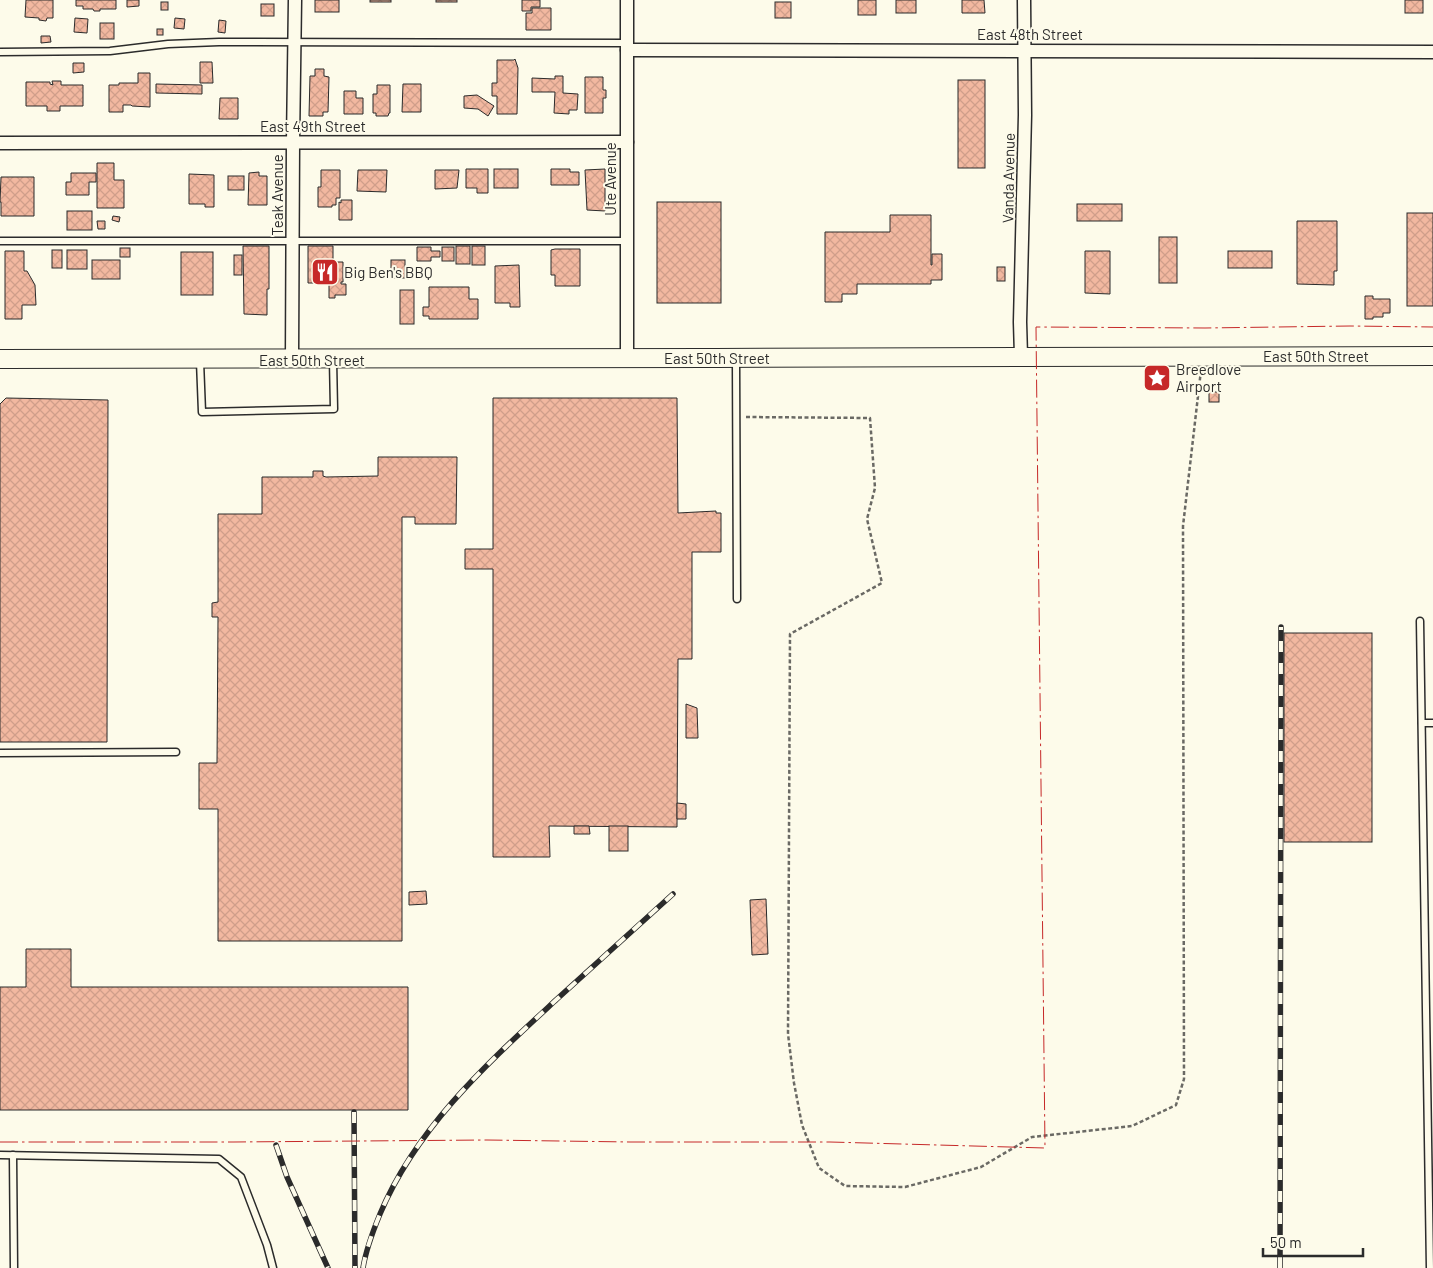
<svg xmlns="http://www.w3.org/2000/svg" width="1433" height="1268" font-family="Barlow,sans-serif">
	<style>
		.building { fill: url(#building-cross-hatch); stroke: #2b2b2b }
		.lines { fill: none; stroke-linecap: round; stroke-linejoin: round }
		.lane-casing { stroke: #2b2b2b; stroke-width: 9 }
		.street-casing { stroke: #2b2b2b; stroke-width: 15 }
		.secondary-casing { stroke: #2b2b2b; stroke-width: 20 }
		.path { stroke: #6a6964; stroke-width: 2.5; stroke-dasharray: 4 2.5; stroke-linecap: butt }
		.lane { stroke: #fdfbea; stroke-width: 6 }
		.street { stroke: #fdfbea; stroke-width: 12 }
		.secondary { stroke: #fdfbea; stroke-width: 18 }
		.rail-casing { stroke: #2b2b2b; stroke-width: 5.5 }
		.rail { stroke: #fdfbea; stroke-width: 4; stroke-dasharray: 11; stroke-linecap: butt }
		.power { stroke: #c62828; stroke-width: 1; stroke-dasharray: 18 4 2.5 4; stroke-linecap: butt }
		.labels { text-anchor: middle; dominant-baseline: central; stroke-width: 4; stroke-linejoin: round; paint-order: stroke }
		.street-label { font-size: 15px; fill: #2b2b2b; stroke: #fdfbea }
		.poi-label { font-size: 15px; fill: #2b2b2b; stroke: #fdfbea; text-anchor: start }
	</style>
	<defs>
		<pattern id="building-cross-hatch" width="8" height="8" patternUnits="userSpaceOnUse" patternTransform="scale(1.25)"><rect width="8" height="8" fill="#f2b8a0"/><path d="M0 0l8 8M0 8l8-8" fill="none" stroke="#d09e8a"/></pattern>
	</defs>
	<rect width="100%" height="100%" fill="#fdfbea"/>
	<g class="building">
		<path d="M26,0h27v18h-6l-1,3 -7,-1v-2l-14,-1z"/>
		<path d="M76,0h40v9h-16v2h-6l-1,-2h-10v-3h-7z"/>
		<path d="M127,0h12v6l-12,1z"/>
		<rect x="315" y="0" width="24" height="12"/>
		<rect x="370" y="0" width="21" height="2"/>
		<rect x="436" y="0" width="21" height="2"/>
		<path d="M522,0h18v7h-9v4h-9z"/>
		<rect x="858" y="0" width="18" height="15"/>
		<rect x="896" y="0" width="20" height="13"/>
		<path d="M962,0h22l1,13h-23z"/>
		<rect x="1405" y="0" width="18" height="13"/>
		<rect x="161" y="2" width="7" height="8"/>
		<rect x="775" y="2" width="16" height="16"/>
		<rect x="261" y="4" width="13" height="12"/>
		<path d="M532,8h19v22h-25v-17h6z"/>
		<path d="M75,18l13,1 -1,14 -13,-1z"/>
		<path d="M175,18l10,1 -1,10 -10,-1z"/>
		<path d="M219,20l7,1 -1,12 -7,-1z"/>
		<rect x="100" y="23" width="14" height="16"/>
		<rect x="157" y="29" width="6" height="6"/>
		<path d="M41,36h9l1,6 -10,1z"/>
		<path d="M515,59l3,9 -1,46h-20v-18h-5v-13h5v-23h17z"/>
		<path d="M200,62h12l1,21h-13z"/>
		<path d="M73,63h11v9l-11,1z"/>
		<path d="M315,69h9v7l5,1 -1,35h-5v4h-14l1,-40h5z"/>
		<path d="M138,73h12v34l-18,-1 -1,-1h-8v7h-14v-27h10v-2h19z"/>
		<path d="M555,76h8v17l15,1 -1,16h-8v4l-15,-1 1,-21h-23v-14l23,1z"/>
		<path d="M585,77h18v13h3v8h-3v15h-18z"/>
		<rect x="958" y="80" width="27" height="88"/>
		<path d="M52,81h9v4h22v21h-23v5h-13v-5h-21v-24h24v2l3,1z"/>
		<path d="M156,84l46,1v9l-46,-1z"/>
		<path d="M403,84h18v28h-19z"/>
		<path d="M377,85h13v28h-1l-1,3h-12v-3h-3v-19h4z"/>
		<path d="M344,91h12v7h7v16h-19z"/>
		<path d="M477,95l17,11 -6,10 -10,-7 -14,-1v-12z"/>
		<path d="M220,98h18v21h-19z"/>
		<path d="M97,163h17v17h10v28h-27z"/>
		<path d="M466,169h22v24h-11v-5h-11z"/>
		<rect x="494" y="169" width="24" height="19"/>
		<path d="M551,169h19v3h9v13h-28z"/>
		<path d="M605,169v42l-18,-1 -2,-40z"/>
		<path d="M321,170h19v28h-4v7h-4v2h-14v-20h3z"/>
		<path d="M358,170h29l-1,22 -29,-1z"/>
		<path d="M435,170h24l-2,18 -22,1z"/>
		<path d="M259,172v4h8v29h-19l1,-32z"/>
		<path d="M71,173h25v9h-7v13h-23v-13h5z"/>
		<path d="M189,174l25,1v32h-9v-3h-16z"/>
		<rect x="228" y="176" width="16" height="14"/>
		<path d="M1,177h33v39h-33v-14h-1z"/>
		<path d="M341,200h11v20h-13v-18l2,1z"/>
		<rect x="657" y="202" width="64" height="101"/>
		<rect x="1077" y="204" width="45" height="17"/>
		<rect x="67" y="211" width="25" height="19"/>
		<rect x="1407" y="213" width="26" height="93"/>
		<path d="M890,215h41v50h1v-11h10v26h-11v4h-74v10h-15v8h-17v-70h65z"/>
		<path d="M113,216l7,1 -1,5 -7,-2z"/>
		<path d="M97,221h8v8h-7z"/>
		<path d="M1297,221h40v50h-3v14l-37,-1z"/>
		<rect x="1159" y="237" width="18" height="46"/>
		<path d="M243,246h26v43h-2v26l-23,-1z"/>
		<path d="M308,246h25v16h10v20h-2v2h5v11h-11v3h-6v-14h5v-2l-1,1h-25z"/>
		<rect x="456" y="246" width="14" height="18"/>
		<rect x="472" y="246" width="13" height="19"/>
		<path d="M417,247h14v4h9v6h-9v4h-14z"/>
		<rect x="442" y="247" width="12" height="14"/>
		<rect x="120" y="248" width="10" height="9"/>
		<path d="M555,249h25v37h-25v-11h-4v-25z"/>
		<rect x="52" y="250" width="10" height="18"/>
		<rect x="67" y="250" width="20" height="19"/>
		<path d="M5,251h19v20h3l8,14 1,20h-14v14h-17z"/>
		<path d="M1085,251h25v43l-25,-1z"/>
		<rect x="1228" y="251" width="44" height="17"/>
		<rect x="181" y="252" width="32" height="43"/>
		<rect x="234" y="255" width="8" height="20"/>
		<rect x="92" y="260" width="28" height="19"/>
		<rect x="391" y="260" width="14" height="18"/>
		<path d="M519,265l1,42h-10v-4h-15v-37z"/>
		<rect x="997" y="267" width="8" height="14"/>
		<path d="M429,287h40v12h9v20h-49v-3h-6v-9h6z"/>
		<rect x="400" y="290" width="14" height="34"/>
		<path d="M1365,296h8v3h17v14h-7v4h-10v2h-8z"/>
		<rect x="1209" y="392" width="10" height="10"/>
		<path d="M6,398l102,2 -1,342h-107v-338z"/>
		<path d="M493,398h184l1,115 38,-2v2h5v39h-29v107h-14l-1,168 -128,-1 1,31h-57v-288h-28v-20h28z"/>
		<path d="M378,457h79l-1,67h-41v-7h-13v424h-184v-132h-19v-46h18l1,-146h-6v-14l6,-1v-88h44v-37h51v-6h10v5l3,1 52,-1z"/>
		<rect x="1284" y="633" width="88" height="209"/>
		<path d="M686,704l11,4 1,30h-12z"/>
		<path d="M677,803l9,1v15h-9z"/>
		<path d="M574,826h15l1,8h-16z"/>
		<rect x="609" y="826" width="19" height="25"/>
		<path d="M426,891l1,13 -18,1v-13z"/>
		<path d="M766,899l2,55 -16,1 -2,-55z"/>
		<path d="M26,949h45v38h337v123h-408v-123h26z"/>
	</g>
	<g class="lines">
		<g class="lane-casing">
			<g id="lane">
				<path d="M0,52l110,-1 58,-7 51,-2 408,1"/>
				<path d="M0,241h626"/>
				<path d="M736,360l1,239"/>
				<path d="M200,361l2,51 132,-3 -1,-49"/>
				<path d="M1420,621l10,647"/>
				<path d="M1422,723h11"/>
				<path d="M0,753l176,-1"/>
				<path d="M0,1155l219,4 22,18 26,68 6,23"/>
				<path d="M13,1155l1,113"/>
			</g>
		</g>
		<g class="street-casing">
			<g id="street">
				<path d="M627,0v359"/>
				<path d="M627,50l806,2"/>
				<path d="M0,143l627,-1"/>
				<path d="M1021,356l-1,-34 5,-207 -1,-115"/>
				<path d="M292,360l1,-218 2,-142"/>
			</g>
		</g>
		<g class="secondary-casing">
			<path id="secondary" d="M0,359c478,1 955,-3 1433,-3"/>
		</g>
		<path class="path" d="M746,417l124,1 5,70 -8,31 15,64 -92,51 -2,400 6,49 8,42 17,43 26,18 60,1 76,-20 51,-30 100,-11 44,-21 8,-26 -1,-553 18,-156"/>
		<use href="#lane" class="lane"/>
		<use href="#street" class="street"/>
		<use href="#secondary" class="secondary"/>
		<g class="rail-casing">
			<g id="rail">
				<path d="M354,1112l1,156"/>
				<path d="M276,1145l11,32 41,91"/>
				<path d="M363,1268c3,-19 10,-37 17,-54 37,-88 109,-152 177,-215 39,-35 77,-70 116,-105"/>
				<path d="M1280,1268l1,-641"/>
			</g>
		</g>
		<use href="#rail" class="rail"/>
		<path class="power" d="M0,1142h234l253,-2 143,2h200l215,6 -9,-821 169,1 145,-2 83,1"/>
	</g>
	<defs>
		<g id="restaurant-square" transform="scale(1.4375)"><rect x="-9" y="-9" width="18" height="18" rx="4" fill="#c62828" stroke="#fdfbea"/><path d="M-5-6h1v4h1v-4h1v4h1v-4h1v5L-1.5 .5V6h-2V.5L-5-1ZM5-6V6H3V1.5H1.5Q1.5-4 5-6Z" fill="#fff"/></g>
		<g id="sight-square" transform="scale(1.4375)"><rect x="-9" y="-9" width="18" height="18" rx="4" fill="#c62828" stroke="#fdfbea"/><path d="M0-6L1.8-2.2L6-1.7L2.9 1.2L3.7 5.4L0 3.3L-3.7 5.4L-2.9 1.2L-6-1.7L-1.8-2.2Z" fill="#fff"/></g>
	</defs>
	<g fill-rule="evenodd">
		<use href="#restaurant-square" x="325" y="272"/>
		<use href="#sight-square" x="1157" y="378"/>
	</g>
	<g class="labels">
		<g class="street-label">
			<text x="1030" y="34">East 48th Street</text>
			<text x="313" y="126">East 49th Street</text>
			<text transform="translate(1008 178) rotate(-89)">Vanda Avenue</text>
			<text transform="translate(610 179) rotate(-90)">Ute Avenue</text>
			<text transform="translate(277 195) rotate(-90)">Teak Avenue</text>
			<text x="1316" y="356">East 50th Street</text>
			<text x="717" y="358">East 50th Street</text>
			<text x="312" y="360">East 50th Street</text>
		</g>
		<g class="poi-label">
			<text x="344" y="272">Big Ben's BBQ</text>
			<text x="1176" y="369">Breedlove<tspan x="1176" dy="17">Airport</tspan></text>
		</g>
	</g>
	<path d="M1263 1248v8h100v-8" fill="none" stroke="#2b2b2b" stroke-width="2.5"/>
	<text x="1270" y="1248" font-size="15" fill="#2b2b2b" stroke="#fdfbea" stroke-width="4" paint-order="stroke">50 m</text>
</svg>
